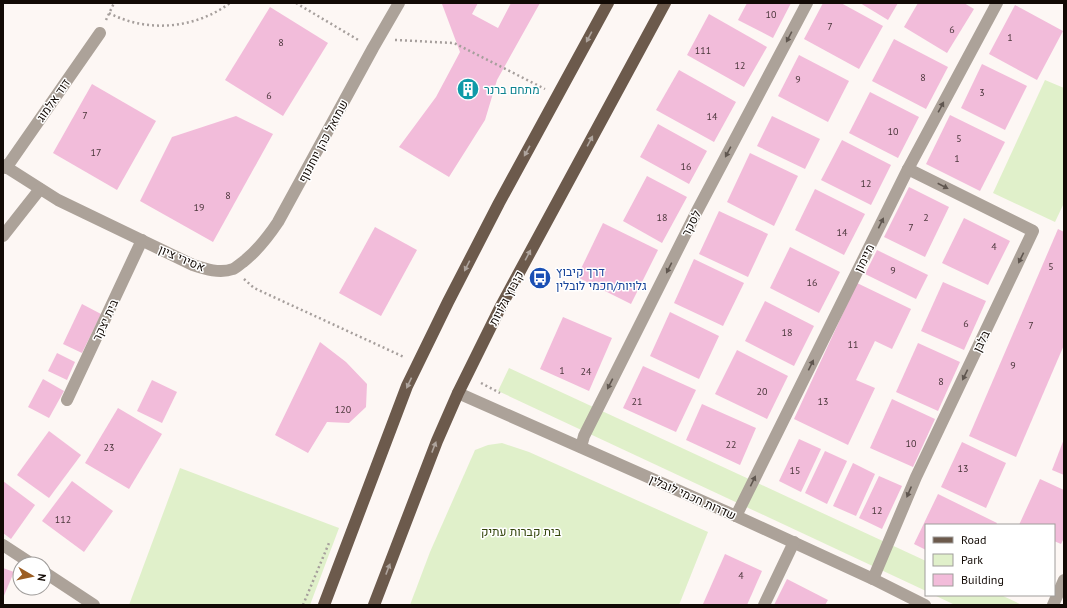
<svg xmlns="http://www.w3.org/2000/svg" width="1067" height="608" font-family="'PT Sans',Heebo,sans-serif">
	<style>
		.green { fill: #e0f0ca }
		.building { fill: #f2bcda }
		.lines { fill: none; stroke-linecap: round; stroke-linejoin: round }
		.path { stroke: #a69f9c; stroke-width: 2.5; stroke-dasharray: 2 3; stroke-linecap: butt }
		.minor { stroke: #aca299; stroke-width: 12 }
		.major { stroke: #6c5a4c; stroke-width: 12 }
		.oneway { fill: #aea49d }
		.oneway2 { fill: #5f564f }
		.labels { text-anchor: middle; dominant-baseline: central; stroke-width: 3; stroke-linejoin: round; paint-order: stroke }
		.number-label { font-size: 10px; fill: #4a363a }
		.culture-label { font-size: 12px; fill: #0d838f; stroke: #fff; text-anchor: start }
		.street-label { font-size: 12px; fill: #120a05; stroke: #fff }
		.transit-label { font-size: 12px; fill: #164399; stroke: #fff; text-anchor: start }
		.park-label { font-size: 12px; fill: #33450b; stroke: #fff }
	</style>
	<rect width="100%" height="100%" fill="#fdf7f4"/>
	<g class="green">
		<path d="M1045,80l19,8v115l-9,19 -62,-29z"/>
		<path d="M509,368l417,193v30l-428,-200z"/>
		<path d="M502,443l27,9 179,80 -29,73h-269l20,-53 45,-102 13,-5z"/>
		<path d="M180,468l159,60 -29,77h-181z"/>
		<path d="M934,595h67l21,10h-67z"/>
	</g>
	<g class="building">
		<path d="M442,3h36l-6,11 26,14 13,-25h29l-43,77 -12,40 -36,57 -50,-30 37,-50 24,-45 -18,-48z"/>
		<path d="M747,3h44l-18,35 -35,-18z"/>
		<path d="M823,3h18l42,23 -24,43 -55,-30z"/>
		<path d="M860,3h38l-10,17z"/>
		<path d="M918,3h46l10,6 -27,44 -43,-26z"/>
		<path d="M1015,5l48,26 -26,49 -48,-26z"/>
		<path d="M270,7l58,36 -45,73 -58,-36z"/>
		<path d="M709,14l58,33 -23,40 -57,-32z"/>
		<path d="M894,39l54,28 -22,42 -54,-28z"/>
		<path d="M799,55l50,26 -21,41 -50,-26z"/>
		<path d="M982,64l45,22 -22,44 -44,-22z"/>
		<path d="M679,70l57,32 -22,40 -58,-32z"/>
		<path d="M92,84l64,37 -39,69 -64,-37z"/>
		<path d="M870,92l49,25 -21,41 -49,-25z"/>
		<path d="M950,115l55,27 -25,49 -54,-27z"/>
		<path d="M236,116l37,18 -60,108 -73,-41 32,-64z"/>
		<path d="M772,116l48,23 -15,30 -48,-23z"/>
		<path d="M658,124l49,27 -18,33 -49,-27z"/>
		<path d="M842,140l49,25 -20,40 -50,-25z"/>
		<path d="M750,153l48,23 -24,50 -47,-24z"/>
		<path d="M647,176l40,21 -25,46 -39,-22z"/>
		<path d="M909,187l40,20 -24,50 -41,-20z"/>
		<path d="M815,189l50,25 -21,41 -49,-25z"/>
		<path d="M719,211l49,23 -20,43 -49,-23z"/>
		<path d="M964,218l46,23 -22,44 -46,-22z"/>
		<path d="M603,223l55,27 -27,54 -54,-27z"/>
		<path d="M375,227l42,23 -36,66 -42,-23z"/>
		<path d="M1058,229l6,3v113l-48,112 -47,-21z"/>
		<path d="M790,247l50,25 -21,41 -49,-25z"/>
		<path d="M877,250l51,25 -12,24 -51,-25z"/>
		<path d="M694,259l50,24 -21,43 -49,-23z"/>
		<path d="M943,282l43,19 -22,49 -43,-19z"/>
		<path d="M857,283l54,26 -19,40 -17,-8 -19,39 19,8 -27,57 -54,-26z"/>
		<path d="M765,301l49,25 -20,40 -49,-25z"/>
		<path d="M82,304l19,10 -19,39 -19,-9z"/>
		<path d="M670,312l49,24 -20,43 -49,-23z"/>
		<path d="M563,317l49,21 -23,53 -49,-22z"/>
		<path d="M320,342l26,20 21,22 -1,23 -17,16 -22,-1 -19,31 -33,-18z"/>
		<path d="M918,343l42,19 -22,49 -42,-19z"/>
		<path d="M737,350l51,26 -21,43 -52,-25z"/>
		<path d="M57,353l18,9 -8,18 -19,-9z"/>
		<path d="M643,366l53,24 -20,42 -53,-24z"/>
		<path d="M43,379l21,12 -15,27 -21,-11z"/>
		<path d="M152,380l25,12 -15,31 -25,-12z"/>
		<path d="M892,399l43,20 -22,48 -43,-19z"/>
		<path d="M702,404l54,24 -16,37 -54,-25z"/>
		<path d="M118,408l44,26 -33,55 -44,-26z"/>
		<path d="M49,431l32,24 -32,43 -32,-23z"/>
		<path d="M799,439l22,10 -20,43 -22,-11z"/>
		<path d="M1064,439v36l-12,-5z"/>
		<path d="M962,442l44,21 -20,45 -45,-21z"/>
		<path d="M825,451l22,10 -20,43 -22,-11z"/>
		<path d="M853,463l22,11 -19,42 -23,-10z"/>
		<path d="M879,476l23,10 -20,43 -23,-11z"/>
		<path d="M1040,479l24,11v48l-3,6 -7,-3v-16h-35z"/>
		<path d="M3,481l32,24 -24,34 -8,-6z"/>
		<path d="M72,481l41,30 -29,41 -42,-31z"/>
		<path d="M938,494l59,29 -1,2h-70v25l-12,-6z"/>
		<path d="M725,554l37,17 -15,34h-41l-3,-1z"/>
		<path d="M3,568l11,4 -11,26z"/>
		<path d="M787,579l41,21 -3,5h-51z"/>
	</g>
	<g class="lines">
		<g class="path">
			<path d="M296,3l64,38"/>
			<path d="M109,13c38,20 86,16 121,-10"/>
			<path d="M106,20l8,-17"/>
			<path d="M395,40l59,3 91,46"/>
			<path d="M244,279l10,9 150,69"/>
			<path d="M481,383l19,10"/>
			<path d="M303,605l26,-62"/>
		</g>
		<g class="minor">
			<path d="M3,165l55,35 135,65c12,4 27,9 40,4 3,-1 7,-5 10,-7 14,-11 25,-25 35,-40l95,-174 26,-45"/>
			<path d="M6,168l94,-135"/>
			<path d="M3,236l37,-47"/>
			<path d="M458,393l278,123 137,63 52,26"/>
			<path d="M67,400l75,-160"/>
			<path d="M581,447l3,-11 112,-223 111,-210"/>
			<path d="M736,516l172,-347 89,-166"/>
			<path d="M3,545l29,19"/>
			<path d="M44,572l50,33"/>
			<path d="M873,579l43,-102 117,-246 -125,-62"/>
			<path d="M764,605l30,-63"/>
			<path d="M1053,605l11,-25"/>
		</g>
		<g class="major">
			<path d="M324,605l83,-219 41,-84 51,-99 109,-200"/>
			<path d="M374,605l63,-164 21,-48 43,-87 164,-303"/>
		</g>
	</g>
	<defs><path id="oneway-solid" d="M-6-.8H1V-3.2L6.5 0L1 3.2V.8H-6Z"/></defs>
	<g class="oneway">
		<use href="#oneway-solid" transform="translate(589 37) rotate(118)"/>
		<use href="#oneway-solid" transform="translate(590 141) rotate(-62)"/>
		<use href="#oneway-solid" transform="translate(527 151) rotate(119)"/>
		<use href="#oneway-solid" transform="translate(528 255) rotate(-62)"/>
		<use href="#oneway-solid" transform="translate(467 266) rotate(117)"/>
		<use href="#oneway-solid" transform="translate(409 383) rotate(115)"/>
		<use href="#oneway-solid" transform="translate(434 447) rotate(-69)"/>
		<use href="#oneway-solid" transform="translate(388 569) rotate(-69)"/>
	</g>
	<g class="oneway2">
		<use href="#oneway-solid" transform="translate(789 37) rotate(118)"/>
		<use href="#oneway-solid" transform="translate(941 107) rotate(-62)"/>
		<use href="#oneway-solid" transform="translate(728 152) rotate(118)"/>
		<use href="#oneway-solid" transform="translate(943 186) rotate(27)"/>
		<use href="#oneway-solid" transform="translate(881 223) rotate(-64)"/>
		<use href="#oneway-solid" transform="translate(1021 258) rotate(116)"/>
		<use href="#oneway-solid" transform="translate(669 268) rotate(117)"/>
		<use href="#oneway-solid" transform="translate(811 365) rotate(-64)"/>
		<use href="#oneway-solid" transform="translate(965 375) rotate(116)"/>
		<use href="#oneway-solid" transform="translate(610 384) rotate(117)"/>
		<use href="#oneway-solid" transform="translate(753 481) rotate(-64)"/>
		<use href="#oneway-solid" transform="translate(909 492) rotate(113)"/>
	</g>
	<defs>
		<g id="building-disc" transform="scale(1.15)"><circle r="9.5" fill="#0f9aa8" stroke="#fff"/><path d="M-4-6H4V6H1V3H-1V6H-4ZM-2.5-4.3h1.7v1.8h-1.7ZM.8-4.3h1.7v1.8H.8ZM-2.5-1h1.7V.8h-1.7ZM.8-1h1.7V.8H.8Z" fill="#fff"/></g>
		<g id="bus-disc" transform="scale(1.15)"><circle r="9.5" fill="#1a4fb4" stroke="#fff"/><path d="M-5-6H5V4H4V6H2V4H-2V6H-4V4H-5ZM-3.5-4V0h7V-4ZM-3.5 1.2v1.5H-2V1.2ZM2 1.2v1.5H3.5V1.2Z" fill="#fff"/></g>
	</defs>
	<g fill-rule="evenodd">
		<use href="#building-disc" x="468" y="89"/>
		<use href="#bus-disc" x="540" y="278"/>
	</g>
	<g class="labels">
		<g class="number-label">
			<text x="771" y="14">10</text>
			<text x="830" y="26">7</text>
			<text x="952" y="29">6</text>
			<text x="1010" y="37">1</text>
			<text x="281" y="42">8</text>
			<text x="703" y="50">111</text>
			<text x="740" y="65">12</text>
			<text x="923" y="77">8</text>
			<text x="798" y="79">9</text>
			<text x="982" y="92">3</text>
			<text x="269" y="95">6</text>
			<text x="85" y="115">7</text>
			<text x="712" y="116">14</text>
			<text x="893" y="131">10</text>
			<text x="959" y="138">5</text>
			<text x="96" y="152">17</text>
			<text x="957" y="158">1</text>
			<text x="686" y="166">16</text>
			<text x="866" y="183">12</text>
			<text x="228" y="195">8</text>
			<text x="199" y="207">19</text>
			<text x="662" y="217">18</text>
			<text x="926" y="217">2</text>
			<text x="911" y="227">7</text>
			<text x="842" y="232">14</text>
			<text x="994" y="246">4</text>
			<text x="1051" y="266">5</text>
			<text x="893" y="270">9</text>
			<text x="812" y="282">16</text>
			<text x="966" y="323">6</text>
			<text x="1031" y="325">7</text>
			<text x="787" y="332">18</text>
			<text x="853" y="344">11</text>
			<text x="1013" y="365">9</text>
			<text x="562" y="370">1</text>
			<text x="586" y="371">24</text>
			<text x="941" y="381">8</text>
			<text x="762" y="391">20</text>
			<text x="637" y="401">21</text>
			<text x="823" y="401">13</text>
			<text x="343" y="409">120</text>
			<text x="911" y="443">10</text>
			<text x="731" y="444">22</text>
			<text x="109" y="447">23</text>
			<text x="963" y="468">13</text>
			<text x="795" y="470">15</text>
			<text x="877" y="510">12</text>
			<text x="63" y="519">112</text>
			<text x="741" y="575">4</text>
		</g>
		<g class="culture-label">
			<text x="484" y="89">מתחם ברנר</text>
		</g>
		<g class="street-label">
			<text transform="translate(53 100) rotate(-55)">דוד אלמוג</text>
			<text transform="translate(323 141) rotate(-62)">שמואל כהן יוחננוף</text>
			<text transform="translate(691 223) rotate(-63)">לסקר</text>
			<text transform="translate(182 258) rotate(23)">אסירי ציון</text>
			<text transform="translate(864 258) rotate(-64)">מיימון</text>
			<text transform="translate(506 298) rotate(-62)">קיבוץ גלויות</text>
			<text transform="translate(105 320) rotate(-65)">בית יצקר</text>
			<text transform="translate(981 341) rotate(-64)">בלבן</text>
			<text transform="translate(693 497) rotate(24)">שדרות חכמי לובלין</text>
		</g>
		<g class="transit-label">
			<text x="556" y="271">דרך קיבוץ<tspan x="556" dy="14">גלויות/חכמי לובלין</tspan></text>
		</g>
		<g class="park-label">
			<text x="521" y="531">בית קברות עתיק</text>
		</g>
	</g>
	<rect width="1067" height="608" fill="none" stroke="#120a05" stroke-width="8"/>
	<rect x="925" y="524" width="130" height="72" fill="#ffffff" stroke="#a09d9b"/>
	<rect x="933" y="537" width="20" height="6" fill="#6c5a4c" stroke="#a09d9b"/>
	<text x="961" y="544" font-size="12" fill="#120a05">Road</text>
	<rect x="933" y="554" width="20" height="12" fill="#e0f0ca" stroke="#a09d9b"/>
	<text x="961" y="564" font-size="12" fill="#120a05">Park</text>
	<rect x="933" y="574" width="20" height="12" fill="#f2bcda" stroke="#a09d9b"/>
	<text x="961" y="584" font-size="12" fill="#120a05">Building</text>
	<g transform="translate(32 576) rotate(99)"><circle r="19" fill="#ffffff" stroke="#a09d9b"/>
	<path d="M0-3L7 15L0 10L-7 15Z" fill="#9b5d22"/>
	<text y="-6" font-size="11" font-weight="bold" text-anchor="middle" fill="#120a05">N</text>
	</g>
</svg>
